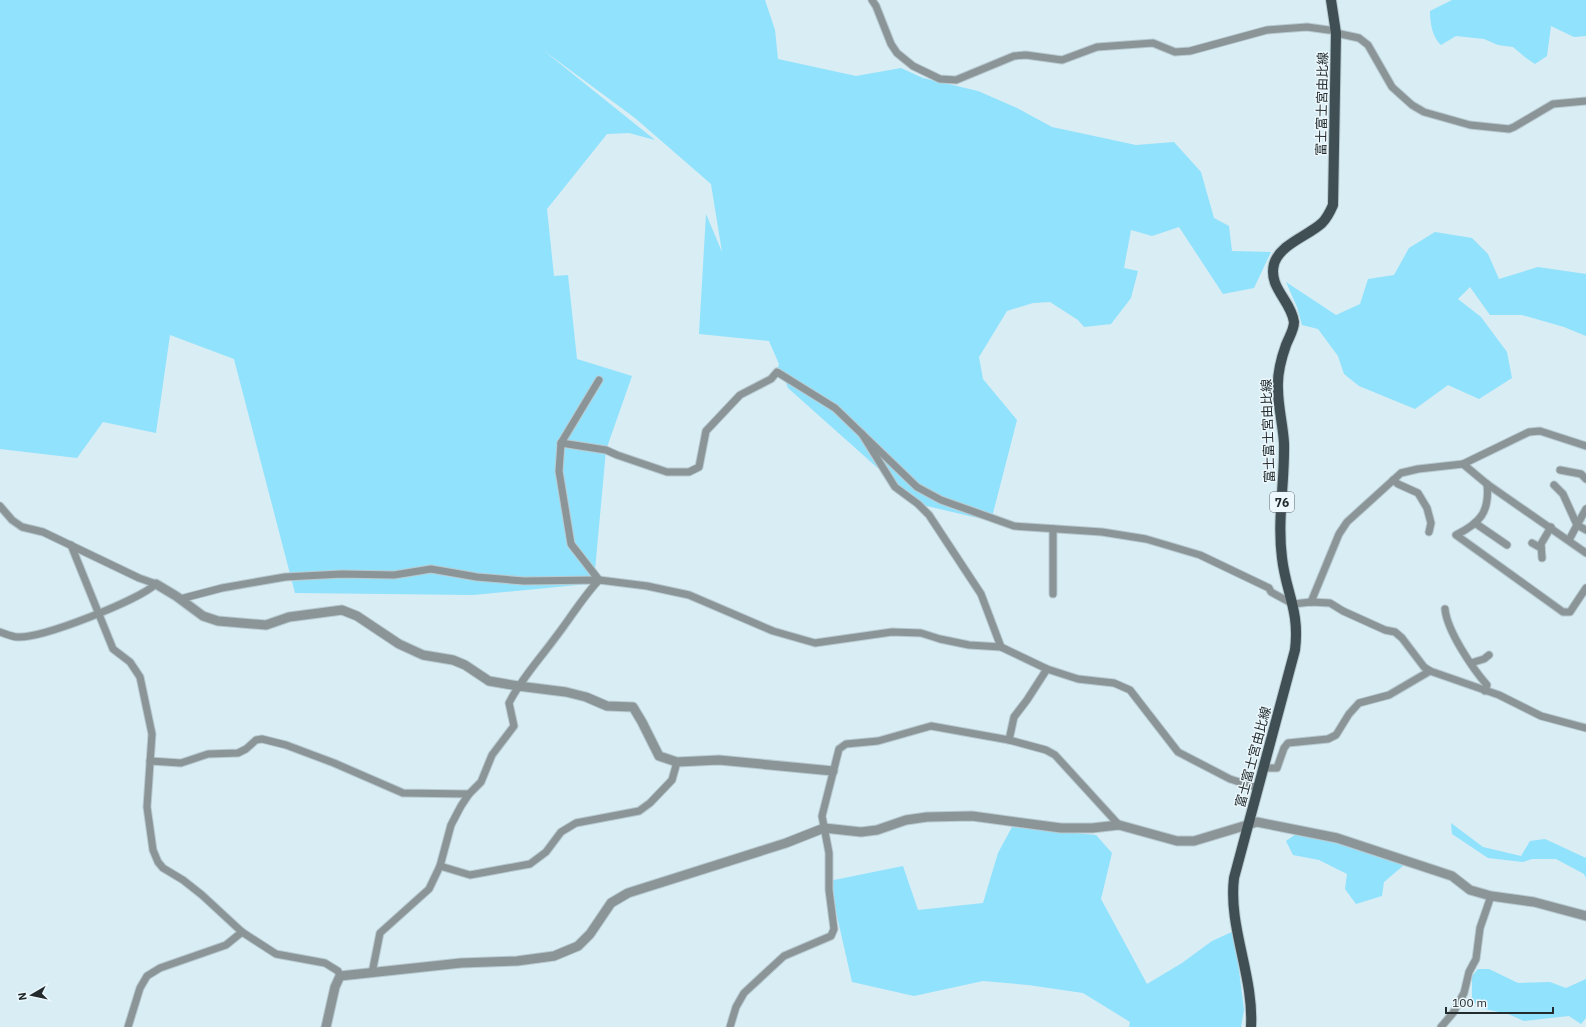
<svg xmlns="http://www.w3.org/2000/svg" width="1586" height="1027" font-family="'IBM Plex Sans','Noto Sans JP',sans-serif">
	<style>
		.green { fill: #91e2fd }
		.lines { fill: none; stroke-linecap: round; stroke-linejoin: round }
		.minor-casing { stroke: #b7cad0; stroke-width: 9 }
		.tertiary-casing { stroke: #b7cad0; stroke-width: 11 }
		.primary-casing { stroke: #b7cad0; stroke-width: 12 }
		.minor { stroke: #8b9497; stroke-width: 7 }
		.tertiary { stroke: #8b9497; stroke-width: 9 }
		.primary { stroke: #404f54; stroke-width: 10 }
		.labels { text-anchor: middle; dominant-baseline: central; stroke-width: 3; stroke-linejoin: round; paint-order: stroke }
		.shield { fill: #ecf8fd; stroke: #5f686b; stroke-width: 1 }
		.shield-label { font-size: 12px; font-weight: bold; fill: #232b2d }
		.street-label { font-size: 13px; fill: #232b2d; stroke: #ecf8fd }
	</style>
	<rect width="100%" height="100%" fill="#d8edf4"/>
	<g class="green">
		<path d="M0,0h765l10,30 3,29 78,17 45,-8 22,10 55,13 39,17 35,19 84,18 38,-3 27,30 13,46 15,8 3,25 39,1 -17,36 -31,6 -44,-67 -27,9 -21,-6 -7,38 14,3 -7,27 -20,26 -27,3 -6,-7 -28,-18 -17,1 -26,8 -28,46 4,22 34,41 -26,101 -73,-17 -130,-116 -4,-10 -7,-6 2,-8 -10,-23 -70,-7 7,-120 16,38 -11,-68 -76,-66 -92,-68 112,90 -26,-7 -22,1 -60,75 7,67 14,-1 9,84 55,17 -26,74 -11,120 4,10 -11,4 -115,11 -178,-2 -61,-234 -64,-24 -14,98 -53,-11 -26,36 -77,-9z"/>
		<path d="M1452,0h134v36l-12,1 -23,-11 -4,30 -12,8 -9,-6 -13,-11 -15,-2 -14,-6 -28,-3 -15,9c-9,-8 -11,-23 -11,-34z"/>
		<path d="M1435,232l37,6 16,16 11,25 39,-12 48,7v62l-22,-9 -42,-12h-32l-20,-28 -12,12 23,18 26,35 5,26 -33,21 -31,-14 -33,24 -56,-23 -15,-12 -6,-18 -20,-27 -16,-4 -5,-18 -11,-25 50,33 24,-11 8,-25 26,-4 15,-27z"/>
		<path d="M1451,823l32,24 38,9 9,-15 15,-2 41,19v20l-2,-4 -28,-15h-24l-9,3 -35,-4 -36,-24z"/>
		<path d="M1012,827l84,8 16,18 -11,46 46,85 35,-21 30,-22 22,-10 10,79 -3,17h-112l1,-5 -47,-29 -55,-8 -45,-4 -69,15 -62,-14 -23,-101 74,-15 15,44 65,-7 15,-50z"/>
		<path d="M1296,834l47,10 61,21 -20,17 -2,14 -26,8 -11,-15 2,-15 -28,-14 -26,-5 -7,-14z"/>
		<path d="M1478,969h11l29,14 32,-1 16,6 20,-9v39l-5,6 -12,-8 -45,5 -16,-7 -28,-6 -8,-8v-24z"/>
	</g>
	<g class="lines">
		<g class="minor-casing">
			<g id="minor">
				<path d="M872,0l4,6 15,38 6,9 16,13 27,13 16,1 58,-24 12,-1 36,5 35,-13 56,-4 22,9 15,-1 77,-21 40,-3 29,4"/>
				<path d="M1336,33l23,5 9,7 24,42 20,18 12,7 46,13 39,4 5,-2 39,-23 33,-3"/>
				<path d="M862,434l55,53 24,13 73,26 88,6 44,7 54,16 69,33 2,4 22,12 18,-2 19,1 13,8 42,19 10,2 7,6 22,29 6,4 69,24 42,21 45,12"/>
				<path d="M561,443l45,7 11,5 50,17h22l10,-5 7,-36 34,-36 31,-16 6,-7 58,36 27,26 33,53 23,17 11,11 52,79 20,53"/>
				<path d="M1463,464l24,20 99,69"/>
				<path d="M1560,470l21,4 5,5"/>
				<path d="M1393,480l5,4 20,9 9,15 4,15 -2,9"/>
				<path d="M1487,484c3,28 -7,39 -31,51l107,77h7l16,-24"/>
				<path d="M1554,485l9,9 14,31 -8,15"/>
				<path d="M0,506l12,14 10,7 21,5 96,46 17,6c-19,17 -113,54 -138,53 -6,0 -12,-3 -18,-5"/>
				<path d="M1586,509l-9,16 9,5"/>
				<path d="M1475,523l32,22"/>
				<path d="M1532,543l9,5"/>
				<path d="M71,545l42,104 17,13 10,15 12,57 -5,73 6,43 5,12 5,6 20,12 19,15 40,37 34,22 49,9 13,8 2,5"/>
				<path d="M1542,558l-1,-14 10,-17"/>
				<path d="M599,580l-28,-36 -12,-73 2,-28 38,-63"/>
				<path d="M1053,594v-65"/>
				<path d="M180,599l42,-11 63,-11 57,-3 52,1 37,-6 46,8 47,4 75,-1 48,6 42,9 84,36 42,12 77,-11 29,1 19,6 29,6 32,2 46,22 31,10 36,4 16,7 48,62 52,27 28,9"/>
				<path d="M1311,602l28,-68 8,-12 54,-49 17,-4 45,-5 66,-32 11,-1 46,15"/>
				<path d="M1445,609c2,22 28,60 42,76l-2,6"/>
				<path d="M1471,663l13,-4 5,-4"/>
				<path d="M1009,740l5,-23 13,-17 20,-31"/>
				<path d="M150,761l31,2 27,-9 30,-1 8,-4 10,-9 6,-1 24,6 48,18 69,30 66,1"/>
				<path d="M1263,768h14l7,-20 4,-5 40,-4 8,-4 13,-21 10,-11 30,-8 41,-24"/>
				<path d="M440,866l30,9 60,-11 16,-12 15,-20 15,-9 63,-12 11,-8 22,-23 5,-18"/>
				<path d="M372,973l8,-40 49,-44 11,-23 11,-41 10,-19 8,-12 12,-12 11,-27 22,-29 -5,-23c12,-24 30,-43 46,-65 15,-19 27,-40 44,-58"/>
				<path d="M128,1027l12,-39 7,-12 13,-8 66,-23 16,-13"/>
				<path d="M730,1027l6,-20 8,-14 40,-37 47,-20 3,-7 -5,-39v-37l-7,-37 17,-67 7,-5 32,-3 53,-15 78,14 37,10 9,5 64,70"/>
				<path d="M1441,1027l12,-14 11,-20 5,-21 7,-13 4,-31 11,-32"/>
			</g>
		</g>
		<g class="tertiary-casing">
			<g id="tertiary">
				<path d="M156,584l20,12 27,20 15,5 48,4 23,-8 53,-7 15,6 42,28 24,11 30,5 12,5 24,16 29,5 48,6 20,5 21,9 26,1 9,15 17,34 18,6 42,-2 114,11"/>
				<path d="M326,1027l9,-40 5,-11 121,-13 56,-2 37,-5 24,-10 12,-12 21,-31 17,-10 158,-50 38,-15 37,4 16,-2 29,-10 21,-3 45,-1 89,12h31l27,-3 58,16h17l63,-19 80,16 115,38 18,14 21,6 43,6 52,14"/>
			</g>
		</g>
		<g class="primary-casing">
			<path id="primary" d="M1251,1027c3,-51 -23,-100 -17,-149l61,-228c5,-39 -9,-57 -13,-92 -5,-38 3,-77 2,-115 -1,-18 -6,-36 -6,-54 -1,-15 3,-30 8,-44 3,-8 8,-15 8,-23 -3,-22 -26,-34 -20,-58 6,-20 34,-28 48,-41 5,-5 8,-11 11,-18l3,-172 -5,-33"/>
		</g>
		<use href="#minor" class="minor"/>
		<use href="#tertiary" class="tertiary"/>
		<use href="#primary" class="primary"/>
	</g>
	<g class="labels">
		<rect class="shield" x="1270" y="492" width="24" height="20" rx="3"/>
		<g class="shield-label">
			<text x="1282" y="502">76</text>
		</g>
		<g class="street-label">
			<text transform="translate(1322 104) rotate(-89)">富士富士宮由比線</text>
			<text transform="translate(1268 431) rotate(-92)">富士富士宮由比線</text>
			<text transform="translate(1253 757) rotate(-75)">富士富士宮由比線</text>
		</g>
	</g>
	<g transform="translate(32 995) rotate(261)" stroke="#ecf8fd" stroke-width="3" paint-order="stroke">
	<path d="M0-3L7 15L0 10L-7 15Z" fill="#232b2d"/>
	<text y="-6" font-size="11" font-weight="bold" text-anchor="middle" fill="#232b2d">N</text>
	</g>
	<path d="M1446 1007v6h107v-6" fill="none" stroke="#232b2d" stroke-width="2"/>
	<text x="1452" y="1007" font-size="12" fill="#232b2d" stroke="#ecf8fd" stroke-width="3" paint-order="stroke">100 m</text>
</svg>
